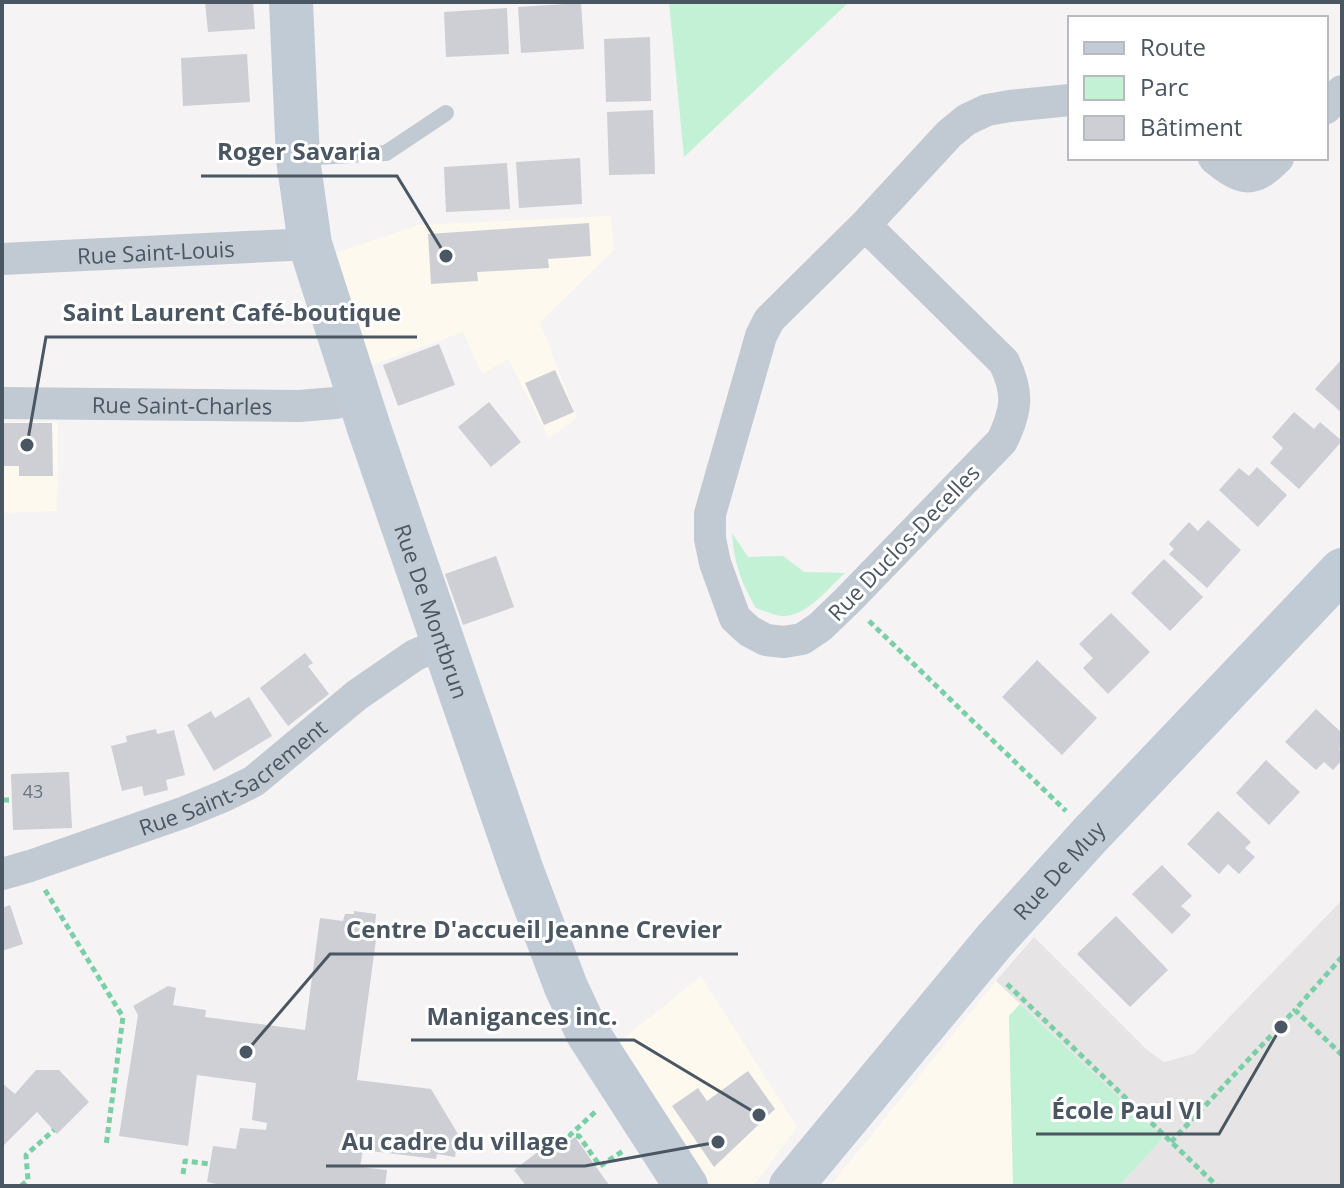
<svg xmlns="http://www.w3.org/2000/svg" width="1344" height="1188" font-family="'Open Sans',sans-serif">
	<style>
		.commercial { fill: #fdf9ef }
		.education { fill: #e6e4e5 }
		.green { fill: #c3f1d5 }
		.building { fill: #cdcfd5 }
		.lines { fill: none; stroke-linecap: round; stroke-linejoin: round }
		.path { stroke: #7ad0a6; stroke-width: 5; stroke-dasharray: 6 4; stroke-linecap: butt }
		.lane { stroke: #c1cad2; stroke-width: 16 }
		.street { stroke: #c1cad2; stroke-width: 32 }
		.secondary { stroke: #c1cbd6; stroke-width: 44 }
		.labels { text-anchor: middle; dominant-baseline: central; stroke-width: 6; stroke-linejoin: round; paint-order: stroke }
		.number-label { font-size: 18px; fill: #6b747e }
		.street-label { font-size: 22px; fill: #4a5661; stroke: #fff }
		.leader { fill: none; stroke: #4a5661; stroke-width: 3 }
		.callout-dot { fill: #4a5661; stroke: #fff; stroke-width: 3 }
		.callout-label { font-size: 24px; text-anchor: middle; font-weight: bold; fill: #4a5661; stroke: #fff; stroke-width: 6; stroke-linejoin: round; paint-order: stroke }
	</style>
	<rect width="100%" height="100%" fill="#f5f3f3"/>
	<g class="commercial">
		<path d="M611,216l3,34 -74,72 37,96 -28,20 -41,-79 -26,15 -19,-42 -94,34 -37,-112 86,-29z"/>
		<path d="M2,422h56l-1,89 -54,2z"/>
		<path d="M701,976l96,151 -44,59h-42l-94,-142z"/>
		<path d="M996,981l24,23 -11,12 4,170h-183z"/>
	</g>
	<path class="education" d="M1342,900v286h-223l44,-48 -167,-157 38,-44 112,112 18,13 30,-8z"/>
	<g class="green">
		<path d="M669,2h180l-165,155z"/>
		<path d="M732,533l16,24 35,-1 21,16 41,1c-17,15 -39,45 -64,43 -8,-1 -17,-5 -25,-8 -15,-26 -22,-45 -24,-75z"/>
		<path d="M1020,1004l143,134 -44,48h-106l-4,-170z"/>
	</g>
	<g class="building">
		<path d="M205,2h48l2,27 -47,3z"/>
		<path d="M581,3l3,46 -63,4 -3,-46z"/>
		<path d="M507,8l2,46 -63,3 -2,-45z"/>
		<path d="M650,37l1,64 -45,1 -2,-63z"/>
		<path d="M247,54l3,48 -67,4 -2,-48z"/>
		<path d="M653,110l2,64 -46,1 -2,-63z"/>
		<path d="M580,158l2,46 -63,4 -3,-46z"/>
		<path d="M507,163l3,46 -64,3 -2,-45z"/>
		<path d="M589,223l2,33 -43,3 1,9 -72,4 1,9 -47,3 -3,-50z"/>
		<path d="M439,344l16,41 -57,21 -15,-41z"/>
		<path d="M1342,359v54l-27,-24z"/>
		<path d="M555,370l19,42 -30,13 -19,-42z"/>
		<path d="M489,402l32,40 -30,25 -33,-40z"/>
		<path d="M1294,412l20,17 6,-7 22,19 -43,48 -29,-26 13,-15 -11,-11z"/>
		<path d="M2,423h50l1,53h-34v-10h-17z"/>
		<path d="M1257,467l30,28 -29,32 -39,-37 20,-22 10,8z"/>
		<path d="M1208,520l33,30 -34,38 -38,-34 5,-5 -5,-5 20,-22 9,9z"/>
		<path d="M496,556l18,51 -51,18 -18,-51z"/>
		<path d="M1164,559l39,38 -33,34 -39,-38z"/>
		<path d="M1111,613l39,39 -42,42 -25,-26 10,-10 -14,-14z"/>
		<path d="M305,653l8,10 -5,3 21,28 -41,32 -28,-38z"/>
		<path d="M1037,660l60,58 -35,37 -60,-58z"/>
		<path d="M249,697l23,39 -58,35 -27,-46 24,-14 4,7z"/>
		<path d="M1316,709l26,24v12l-3,4 3,3v8l-9,10 -9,-8 -8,8 -31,-28z"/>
		<path d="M156,729l1,5 17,-4 11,45 -19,5 2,10 -24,6 -2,-10 -20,5 -11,-45 16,-4 -1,-6z"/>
		<path d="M1266,760l34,32 -31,33 -33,-32z"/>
		<path d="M69,772l3,56 -59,2 -2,-56z"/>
		<path d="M1218,811l33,31 -6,6 10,9 -16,17 -11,-10 -9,10 -32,-30z"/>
		<path d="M1162,865l30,31 -11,10 10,9 -19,19 -40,-40z"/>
		<path d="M10,905l13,39 -21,7v-43z"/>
		<path d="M354,911l22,3 -1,11h3l-21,155 74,9 27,45 -3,23 -18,-3 -1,5 -73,-9 -3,17 27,3 -2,16h-159l-19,-4 6,-36 23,3 4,-21 26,2 1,-7 -15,-3 4,-37 -59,-8 -9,71 -69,-10 19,-121 -5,-9 35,-20 8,2 -3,17 33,5 -1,7 100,13 15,-112 23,3 2,-7h9z"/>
		<path d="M1116,916l52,54 -38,37 -53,-53z"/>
		<path d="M36,1070h23l30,32 -32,32 -20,-22 -35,35v-64l13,11z"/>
		<path d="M748,1071l27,38 -61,58 -42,-61 26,-18 9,13z"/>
		<path d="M575,1137l34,48 -2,1h-81l-12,-16 29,-22 6,8z"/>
	</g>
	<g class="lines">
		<g class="path">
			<path d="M869,621l197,190"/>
			<path d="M3,800h9"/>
			<path d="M45,890l78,127 -17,129"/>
			<path d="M1342,957l-47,53 47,45"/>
			<path d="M1007,984l210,202"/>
			<path d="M595,1112l-25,23 9,1 21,30 23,-15"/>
			<path d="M1171,1142l124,-132"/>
			<path d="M183,1174l2,-13 25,3"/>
			<path d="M21,1186l7,-6 -2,-25 28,-25"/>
		</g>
		<path class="lane" d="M299,158l87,-5 60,-40"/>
		<g class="street">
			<path d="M1326,108l16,-17"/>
			<path d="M1214,158c27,22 38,27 64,0"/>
			<path d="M865,225l139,137c15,31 13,48 -2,79l-154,159 -28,27 -18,12 -18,3 -18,-2 -17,-9 -14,-13 -20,-55 -5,-24v-25l51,-178 8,-16 96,-95 84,-91 17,-14 21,-10 23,-4 60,-6"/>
			<path id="s1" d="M2,259l308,-15"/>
			<path id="s2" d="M2,403l297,3 36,-3 25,-7"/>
			<path id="s3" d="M2,874l28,-8 155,-54 39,-16 30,-15 103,-86 58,-40 29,-12"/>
		</g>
		<g class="secondary">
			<path id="s4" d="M291,2l7,157 12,85 59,184 153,443 44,116 21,45 99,154"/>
			<path id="s5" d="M791,1186l204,-246 94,-104 253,-266"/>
		</g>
	</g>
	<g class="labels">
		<g class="number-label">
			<text x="33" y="791">43</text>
		</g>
		<g class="street-label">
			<text stroke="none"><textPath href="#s1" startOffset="154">Rue Saint-Louis</textPath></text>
			<text stroke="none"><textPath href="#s2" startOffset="180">Rue Saint-Charles</textPath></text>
			<text transform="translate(903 542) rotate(-46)">Rue Duclos-Decelles</text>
			<text stroke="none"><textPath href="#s4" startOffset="630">Rue De Montbrun</textPath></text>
			<text stroke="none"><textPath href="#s3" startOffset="252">Rue Saint-Sacrement</textPath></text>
			<text stroke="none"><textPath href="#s5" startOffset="414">Rue De Muy</textPath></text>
		</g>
	</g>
	<path class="leader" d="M446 256L397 176H201M27 445L46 337H417M246 1052L330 954H738M759 1115L634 1040H411M1281 1027L1219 1134H1036M718 1142L585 1166H326"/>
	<g class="callout-dot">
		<circle cx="446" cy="256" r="8"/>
		<circle cx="27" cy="445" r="8"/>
		<circle cx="246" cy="1052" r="8"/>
		<circle cx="759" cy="1115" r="8"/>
		<circle cx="1281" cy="1027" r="8"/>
		<circle cx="718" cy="1142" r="8"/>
	</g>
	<g class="callout-label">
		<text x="299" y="160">Roger Savaria</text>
		<text x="232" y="321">Saint Laurent Café-boutique</text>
		<text x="534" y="938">Centre D'accueil Jeanne Crevier</text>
		<text x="522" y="1025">Manigances inc.</text>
		<text x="1127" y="1119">École Paul VI</text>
		<text x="455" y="1150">Au cadre du village</text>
	</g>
	<rect width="1344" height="1188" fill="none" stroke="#4a5661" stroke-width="8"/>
	<rect x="1068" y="16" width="260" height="144" fill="#ffffff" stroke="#b7bbc0" stroke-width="2"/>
	<rect x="1084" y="42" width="40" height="12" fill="#c1cbd6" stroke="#b7bbc0" stroke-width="2"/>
	<text x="1140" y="56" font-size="24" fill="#4a5661">Route</text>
	<rect x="1084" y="76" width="40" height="24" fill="#c3f1d5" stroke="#b7bbc0" stroke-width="2"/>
	<text x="1140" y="96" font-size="24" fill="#4a5661">Parc</text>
	<rect x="1084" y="116" width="40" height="24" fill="#cdcfd5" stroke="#b7bbc0" stroke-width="2"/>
	<text x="1140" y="136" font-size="24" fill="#4a5661">Bâtiment</text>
</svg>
